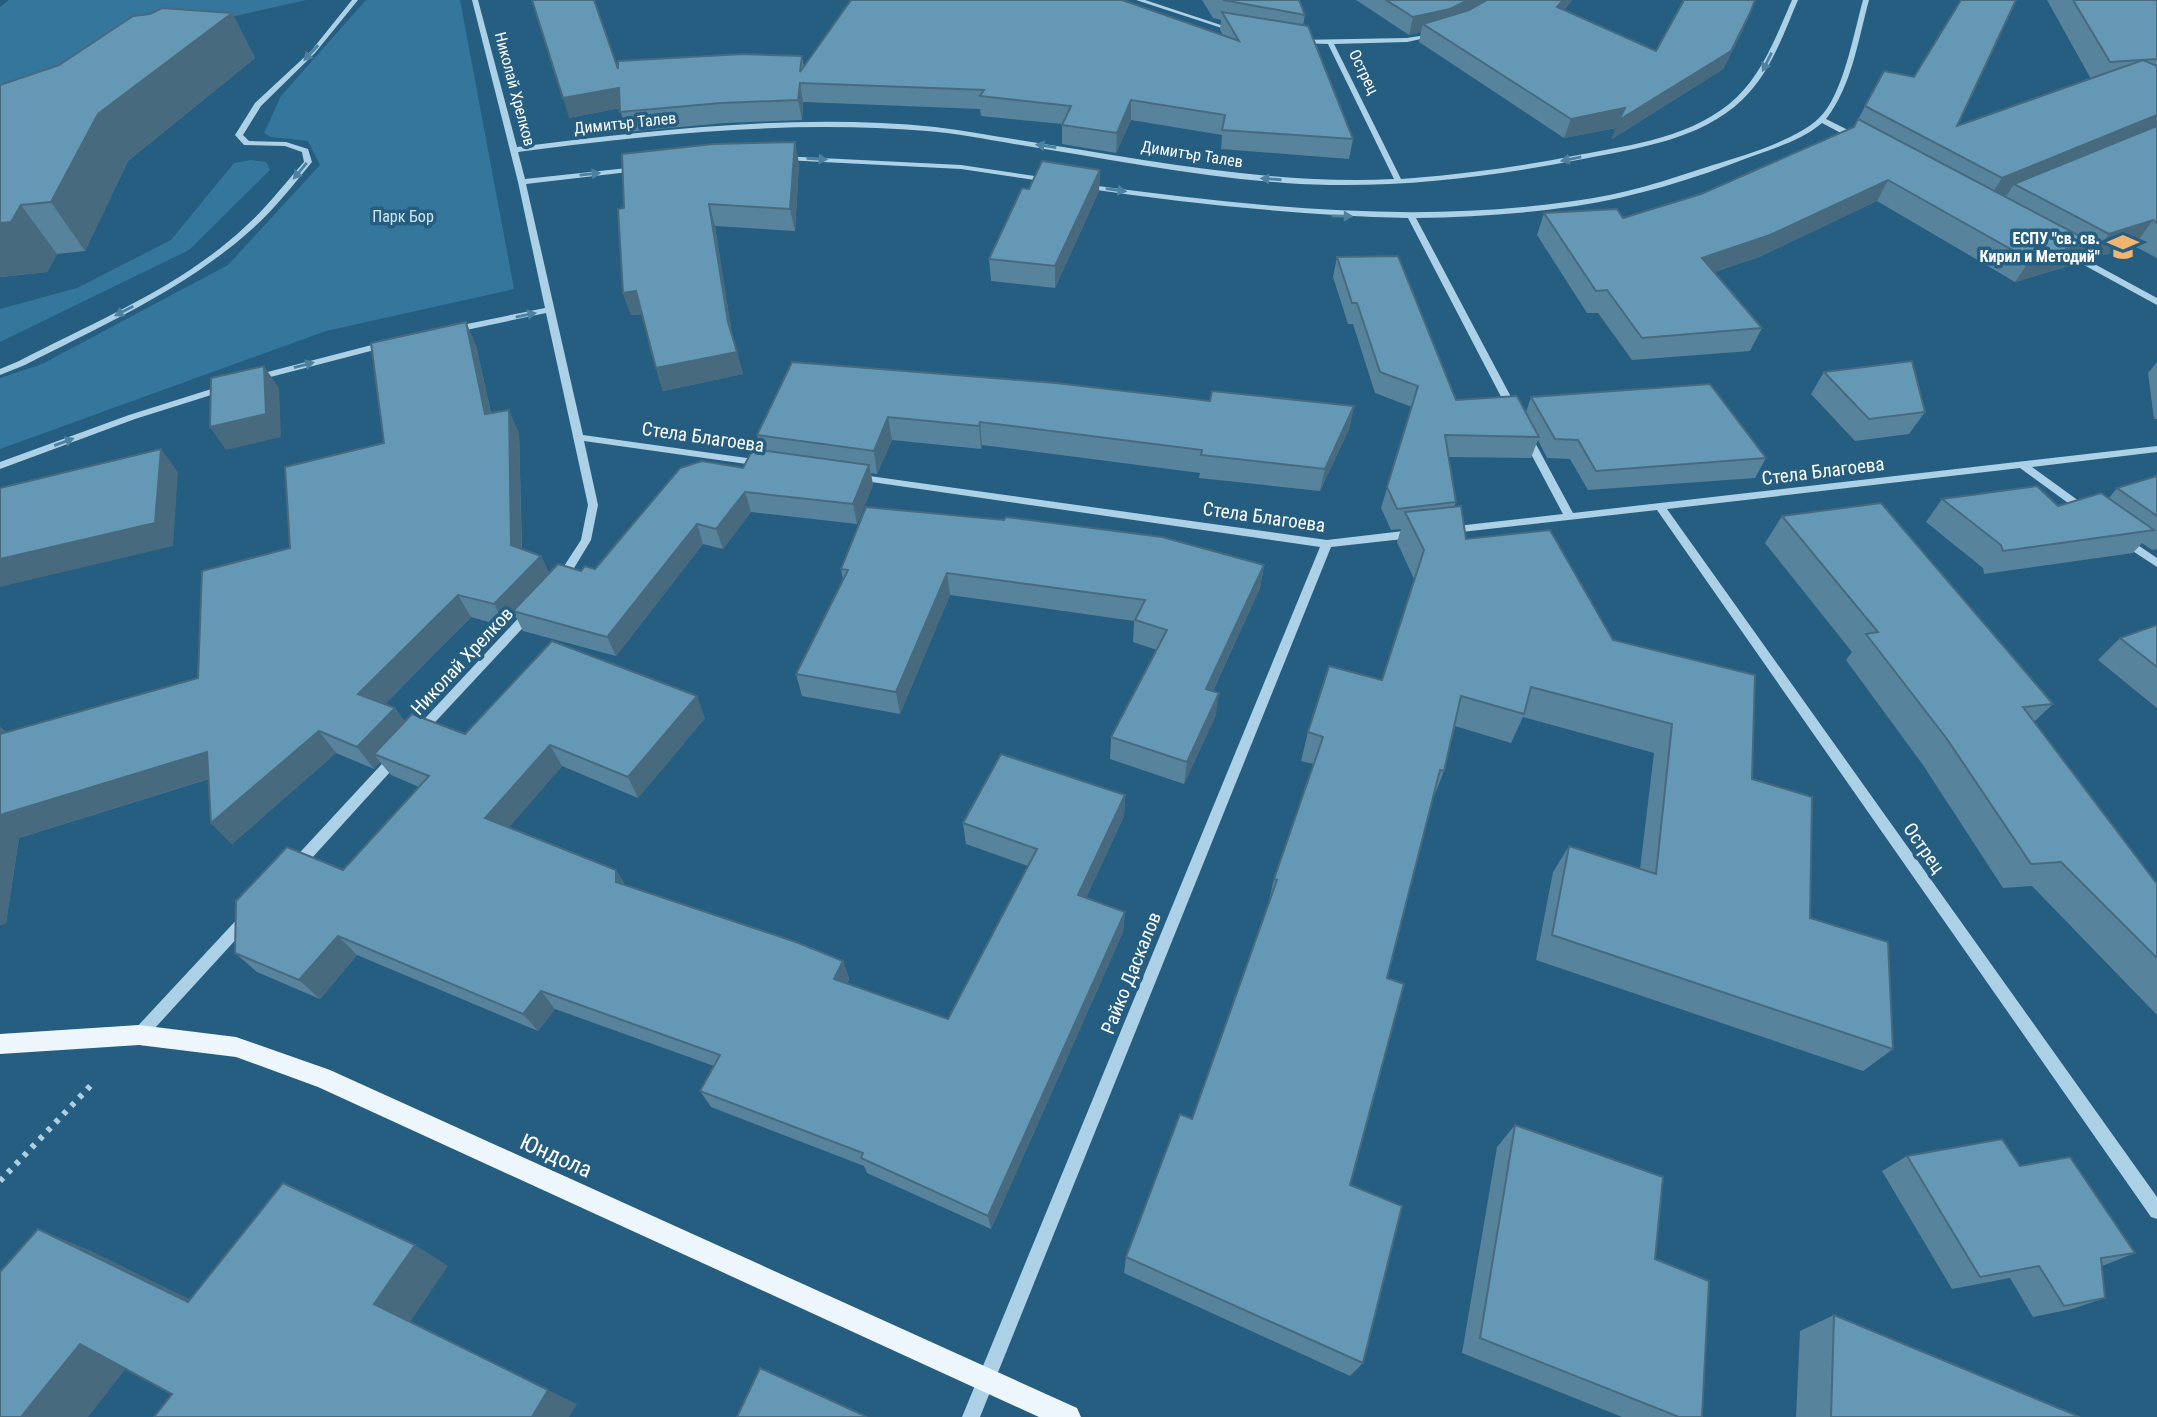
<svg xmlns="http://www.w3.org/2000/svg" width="2157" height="1417" font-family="'Roboto Condensed',sans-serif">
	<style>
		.green { fill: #35779c }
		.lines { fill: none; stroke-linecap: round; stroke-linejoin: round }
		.path { stroke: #acd1e6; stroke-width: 6; stroke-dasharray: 4.5 7; stroke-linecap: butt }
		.minor { fill: #acd1e6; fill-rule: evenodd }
		.major { fill: #edf6fd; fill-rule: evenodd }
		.wall { fill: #57839c }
		.shaded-wall { fill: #476a7f }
		.building { fill: #6598b5; stroke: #476a7f; stroke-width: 2 }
		.oneway { fill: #4e809f }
		.labels { text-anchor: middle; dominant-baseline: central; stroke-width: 7; stroke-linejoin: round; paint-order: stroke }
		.far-street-label { font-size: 16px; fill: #fff; stroke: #255e80 }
		.far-park-label { font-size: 16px; fill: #cfe7f5; stroke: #255e80 }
		.far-poi-label { font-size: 16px; font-weight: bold; fill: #fff; stroke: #255e80; text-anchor: end }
		.street-label { font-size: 19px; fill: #fff; stroke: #255e80 }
		.near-street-label { font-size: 23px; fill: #fff; stroke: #255e80 }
	</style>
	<rect width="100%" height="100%" fill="#255e80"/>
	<g class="green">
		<path d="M9,0h297l-172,39 -134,72v-104z"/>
		<path d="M366,0h94l54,289 -188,42 -326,118v-71l42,-14 186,-99 92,-100 -12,-24 -37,-4 -7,-4 17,-37z"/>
		<path d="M251,160l15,2 4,8 -81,80 -189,92v-33l77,-21 94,-48 63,-77z"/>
	</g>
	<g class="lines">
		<path class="path" d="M0,1181l95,-100"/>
		<g class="minor">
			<path d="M352,0h6l-43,53 -54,53 -18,29 6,6 37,1 22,7 4,13c-18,22 -40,50 -61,68 -66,59 -148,95 -226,135l-25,10v-6l19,-8c77,-40 164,-75 228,-136 21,-19 38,-42 57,-63l-2,-10 -17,-6 -41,-1 -9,-10 20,-32 56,-52z"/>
			<path d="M472,0h6l39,147c138,-17 279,-34 418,-20 28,3 56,9 84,13 124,19 248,45 375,39l-66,-135 -29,-1 -2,-1v-2l110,-2 32,-5v2l-32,7 -73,2 67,135 13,-1c55,-5 110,-12 164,-23 54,-10 117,-18 159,-58 27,-26 40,-63 55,-97h6c-15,35 -28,74 -56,100 -42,40 -104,48 -159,59 -98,19 -198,31 -298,24 -89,-6 -182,-25 -271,-39 -29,-5 -58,-11 -87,-13 -137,-11 -274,3 -409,21l7,27 112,-12 4,2 -4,2 -111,13 57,251 178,25 5,3 -5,3 -177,-25 14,64 -7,35 -26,43 -4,1 -6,-4 26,-40 7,-35 -42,-192 -94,20 -5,-3 5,-3 93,-19 -27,-126z"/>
			<path d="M1136,0h9l94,31 -5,1z"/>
			<path d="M1863,0h6c-11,40 -17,86 -43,119l36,18v4h-6l-34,-18c-20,17 -47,25 -72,34 -56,22 -115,40 -174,49 -53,8 -107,11 -160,12l103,194 -5,3 -5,-3 -101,-194c-110,-3 -217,-14 -325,-30l-4,-2 4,-2c164,22 327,41 491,17 48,-6 94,-21 139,-36 29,-9 84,-25 106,-47 24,-22 35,-86 44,-118z"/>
			<path d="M781,156l180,9 87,13 4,2 -4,2 -87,-13 -177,-9 -4,-2z"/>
			<path d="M2065,248l92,50v7l-95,-52 -1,-2z"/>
			<path d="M387,341l5,3 -2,2 -135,35 -5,-3 2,-2z"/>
			<path d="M224,385l5,3 -2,2 -92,29 -135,50v-7l129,-47z"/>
			<path d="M1527,434l5,3 41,76 584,-67v6l-125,15 58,42 1,3 -5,4 -66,-48 -353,41 490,688v22l-6,-2 -494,-707 -213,24 -1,-3 1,-3 4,-1 115,-13 -41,-77z"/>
			<path d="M855,474l472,66 85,-10 5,4 -5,4 -81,9 -351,870h-18l358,-870 -469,-68v-4z"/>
			<path d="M2123,535l34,23v9l-38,-25 -1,-3 1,-3z"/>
			<path d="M529,610l4,1 2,3 -2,3 -109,117h-8l-2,-3 2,-3 109,-117z"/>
			<path d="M396,752l4,1 2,4 -2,4 -98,108 -5,2 -5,-2 -2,-4 2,-4 100,-108z"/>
			<path d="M246,913l5,2 2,4 -2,4 -107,117 -5,2 -5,-2 -3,-5 3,-5 107,-115z"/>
		</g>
		<path class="major" d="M139,1025l97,12 94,33 747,338 4,9h-42l-721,-330 -82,-30 -97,-12 -139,9v-20z"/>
	</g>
	<g class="wall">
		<path d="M1202,0h97l6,15 -2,10 50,114 -4,20 -128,-10 1,-14 -91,-15 -15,33 -54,-9v-20l-81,-8 -1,-7 -177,-7 -1,18 -77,3 -99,9 -6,-24 -51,10 49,-49 184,-13 2,12 419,-33 -3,-5 1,-10 -8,-2z"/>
		<path d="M1356,0h216l-8,10 92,41 87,-21 -20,39 -111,70 4,-11 -52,10 -145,-96 2,-10 -12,3z"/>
		<path d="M2047,0h110v258l-23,-12 -44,13 -8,-4 -7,9 -60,18 -138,-81 -118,56 -45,15 48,56 -12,23 -118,9 -34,-47h-11l-50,-78 7,-22 79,5 78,-24 153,-67 30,-56 73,55 134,-47z"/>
		<path d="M232,13l23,45 -127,103 -43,90 -28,3 -10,18 -47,5v-192z"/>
		<path d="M799,163l-4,68 -80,-5 17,110 11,38 -80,17 -7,-23 -14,-54 -11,1 -8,-22 1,-85z"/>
		<path d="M1100,170l-1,21 -44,97 -64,-7 -2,-22 40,-70z"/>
		<path d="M1337,257l119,143 70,12 5,-15 235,61 -11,20 -167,12 -18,-31 -23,-1 -9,-18 -7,18 -83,-1 8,45 -2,5 12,32 147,101 139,139 58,139 83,131 -30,22 -327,-111 17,-88 16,-26 71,23 14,-116 -131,-36 -12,26 -56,-17 -11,45 -11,28 -46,179 -37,207 13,178 -13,13 -226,-103 2,-16 66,-138 76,-214 6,-26 40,-115 -13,-3 7,-29 74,-52 32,-101 -17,-37 4,-13 -10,1 -10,-22 31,-101 -37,-14 -22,-69h-5l-15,-47z"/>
		<path d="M476,345l15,68 28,20 3,116 19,7 8,17 32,-2 14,-2 148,-101 18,-18 -4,-15 35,-73 418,39 144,5 -5,23 -29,62 -121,-13 1,-5 -218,-28 -1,4 -89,-9 -15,34 -6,-1 2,12 -16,39 -106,-12 -28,37 -20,-5 -87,112 -93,-25 -7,-14 -10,10 -35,-10 -86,87 10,4 10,14 60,12 240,-16 -67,80 -76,-32 -53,61 107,43 9,15 218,76 6,18 -2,5 101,35 80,-153 -62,-22 -3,-21 162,-28 -1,21 -38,82 39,14 -2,20 -132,297 -124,-56 -3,-7 -153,-59 -11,-16 14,-25 -159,-57 -17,22 -181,-76 -37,44 -63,-27 -22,-19 108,-83 76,-83 -28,-12 -11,-13 -6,7 -38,-16 -104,91 -21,-21 -2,-44 -190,59 -13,85 -6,2v-198l6,5 192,-54 92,-130 94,-105z"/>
		<path d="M2157,362v57h-3l-6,-46z"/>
		<path d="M1824,372l101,40 -16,22 -54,7 -44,-47z"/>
		<path d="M2157,476v73l-5,1 -10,-7 -9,10 -149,21 -1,-6 -57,-46 16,-23 116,7 51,-8 8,-10z"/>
		<path d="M1782,516l271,188 -19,18 123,162v131l-125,-129 -29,2 -80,-123 -77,-105 6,-8 -87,-109z"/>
		<path d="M1264,565l-4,23 -47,103 3,24 -32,69 -74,-25 1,-22 46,-87 -24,-8 1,-21 -184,-26 -50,119 -98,-18 -6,-22 47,-94 -2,-11z"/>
		<path d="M2157,625v83l-59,-48 22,-22z"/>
		<path d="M1515,1125l140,134 47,158h-80l-160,-64 35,-206z"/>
		<path d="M1907,1156l113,10 115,87 -33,13 3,32 -33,11 -39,8 -23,-39 -58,11 -70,-118z"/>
		<path d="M1834,1315l246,102h-284l4,-86z"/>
	</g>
	<g class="shaded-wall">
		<path d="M1468,0h21l-23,17 -43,7 -2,8 -12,3 4,-18z"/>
		<path d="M1563,0h9l-20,24 5,-17z"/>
		<path d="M232,13l23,45 -127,103 -43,90 -34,-49 47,-88z"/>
		<path d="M1750,13l-7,17 -20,39 -111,70 4,-11 -52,10 7,-19z"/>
		<path d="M800,83l3,19 -1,18 -4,-20z"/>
		<path d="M619,88l6,19 -56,11 -6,-20z"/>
		<path d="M1131,100v20l-15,33 1,-20z"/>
		<path d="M2157,115v18l-143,51 -6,10 -22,9 16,-25z"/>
		<path d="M795,142l4,21 -4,68 -5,-22z"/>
		<path d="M1100,170l-1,21 -44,97v-22z"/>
		<path d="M1888,180l-11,21 -118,56 -67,23 10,-22z"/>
		<path d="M709,204l6,22 19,119 -6,-23z"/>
		<path d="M21,205l36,49 -10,18 -47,5v-54z"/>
		<path d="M2153,220l-19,26 -44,13 19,-25z"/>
		<path d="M2091,242l-16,22 -60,18 15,-22z"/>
		<path d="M636,291l8,22 -13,2 -8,-22z"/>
		<path d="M466,322l10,23 20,92 -11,-23z"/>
		<path d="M737,352l6,22 -80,17 -7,-23z"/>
		<path d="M264,366l15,22 2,49 -55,13 -16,-23z"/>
		<path d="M1354,406l-5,23 -29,62 5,-22z"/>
		<path d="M509,410l10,23 3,135 -11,-23z"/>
		<path d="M888,417l4,23 -15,34 -3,-23z"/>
		<path d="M980,422l2,23 -1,4 -2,-23z"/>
		<path d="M161,449l17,23 -5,74 -173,41v-28z"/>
		<path d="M869,465l4,20 -16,39 -4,-20z"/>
		<path d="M745,492l6,20 -28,37 -7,-20z"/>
		<path d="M697,524l6,20 -87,112 -9,-19z"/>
		<path d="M541,556l11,22 -39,33 3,6 -10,10 -12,-23z"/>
		<path d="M1264,565l-4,23 -56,122 2,-21z"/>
		<path d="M947,573l3,22 -50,119 -4,-22z"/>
		<path d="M458,595l13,22 -97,98 -16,-21z"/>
		<path d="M1219,693l-3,22 -32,69 3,-22z"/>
		<path d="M697,696l8,22 -67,80 -10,-21z"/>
		<path d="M395,708l16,21 -37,25 6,8 -6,7 -17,-22z"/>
		<path d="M0,727l17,15 -17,4z"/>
		<path d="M319,731l17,22 -104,91 -21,-21z"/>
		<path d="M550,745l12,21 -62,72 -15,-20z"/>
		<path d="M207,752l20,21 -208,65 -13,85 -6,2v-110z"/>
		<path d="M1125,795l-1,21 -46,99v-20z"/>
		<path d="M616,870l11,20 -11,-8z"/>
		<path d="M1125,912l-2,20 -132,297 -3,-13z"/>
		<path d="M338,936l19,19 -37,44 -21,-19z"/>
		<path d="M843,961l6,18 -9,18 -6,-18z"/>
		<path d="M541,991l14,18 -17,22 -15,-17z"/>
		<path d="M38,1229l51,21 145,71 -46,-19z"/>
		<path d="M415,1245l33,21 -38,56 -36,-18z"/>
		<path d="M80,1344l52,17 -44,56h-67z"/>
		<path d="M548,1390l29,14 -8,13h-37z"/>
	</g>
	<g class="building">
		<path d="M532,0h62l24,69v-8l125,-7 59,2 -2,16 51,-72h271l117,41 -17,-29 86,14 45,113 -131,-9 3,-15 -94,-15 -14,33 -55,-8 9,-19 -91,-10 4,-6 -184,-7 -2,17 -77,3 -101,9 -1,-24 -56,10z"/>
		<path d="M1223,0h76l6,15z"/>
		<path d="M1386,0h82l-18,9 -37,8z"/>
		<path d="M1487,0h76l-6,7 99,44 28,-51h71l-5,13 -19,38 -112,69 6,-12 -54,11 -148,-95 46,-14z"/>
		<path d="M1961,0h55l-59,126 186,-66 14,6v49l-155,63 -137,-72 19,-35 30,6z"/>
		<path d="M2073,0h84v59l-47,3z"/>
		<path d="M162,8l70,5 -134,101 -47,88 -30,3 -10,17 -11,1v-138l59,-20 74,-49 17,-2z"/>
		<path d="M1858,119l233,123 -61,18 -142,-80 -118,55 -68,23 60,70 -120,10 -35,-48 -11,1 -52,-78 73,-4 6,9 78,-24 153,-67z"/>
		<path d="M2157,126v97l-4,-3 -44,14 -95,-50z"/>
		<path d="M795,142l-5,67 -81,-5 19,118 9,30 -81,16 -20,-77 -13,2 -5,-84 6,-1 -2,-54 91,-10z"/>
		<path d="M1042,161l58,9 -45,96 -66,-7 33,-71 7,1z"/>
		<path d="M1398,256l58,144 61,-4 22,41 -94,-2 11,67 -59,7 -10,-22 31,-101 -38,-14 -23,-69h-5l-15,-46z"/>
		<path d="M466,322l19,92 24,-4 2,135 30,11 -47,48 -36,-9 -100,99 37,14 -38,39 -38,-16 -108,92 -4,-71 -207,63v-81l198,-56 4,-107 88,-23 -5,-81 99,-24 -13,-100z"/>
		<path d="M1912,361l13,51 -56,7 -45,-47z"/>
		<path d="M792,362l264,21 154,18 2,-10 142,15 -29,63 -124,-14 1,-5 -222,-28 -1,4 -91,-9 -14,34 -117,-16z"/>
		<path d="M264,366l2,48 -56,13 1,-49z"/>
		<path d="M1710,384l56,74 -170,13 -18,-31 -23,-1 -24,-42z"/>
		<path d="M161,449l-6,74 -155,36v-71z"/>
		<path d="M753,449l116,16 -16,39 -108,-12 -29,37 -19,-5 -90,113 -94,-26 45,-47 23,7 4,-5 10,3 85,-101 22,-7 41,7z"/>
		<path d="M2157,476v40l-40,-28z"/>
		<path d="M2037,486l21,20 43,-13 53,37 -151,21 -2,-6 -59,-46z"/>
		<path d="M1881,503l172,201 -30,3 134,177v74l-96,-96 -30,2 -84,-125 -81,-105 12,-2 -96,-116z"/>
		<path d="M1461,506l5,33 84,-9 63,110 142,35 -3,104 60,18 -2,121 78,24 5,107 -341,-114 17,-89 87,28 16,-150 -141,-37 -7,27 -63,-18 -17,75 -4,-1 -53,208 17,6 -54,201 52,21 -39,157 -237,-106 54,-143 12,5 85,-239 -3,-1 49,-142 -15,-5 21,-66 53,14 42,-130 -19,-38z"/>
		<path d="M866,507l138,13 2,-3 156,20 102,28 -58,124 13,4 -32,69 -76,-25 56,-107 -32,-10 10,-20 -198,-27 -51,119 -100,-18 52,-104 -7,-1z"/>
		<path d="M2157,625v42l-37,-29z"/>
		<path d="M552,641l145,55 -69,81 -78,-32 -65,73 131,52v12l180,60 47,19 -9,18 114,40 89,-170 -74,-26 38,-69 124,41 -47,100 47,17 -137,304 -127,-58 2,-5 -163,-62 20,-36 -179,-64 -18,23 -185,-78 -39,44 -64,-27 1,-52 51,-54 56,23 86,-94 -55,-22 38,-40 53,20z"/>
		<path d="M1515,1125l148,52 -8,82 54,22 -7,136h-23l-199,-79z"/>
		<path d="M2002,1139l18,27 50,-9 65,96 -34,5 4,40 -41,8 -25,-40 -59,11 -73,-121z"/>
		<path d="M283,1183l132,62 -41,59 174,86 -16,27h-378l18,-23 -92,-50 -59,73h-21v-145l38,-43 150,73z"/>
		<path d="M1834,1315l246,102h-249z"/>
		<path d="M760,1368l107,49h-130z"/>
	</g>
	<defs><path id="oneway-solid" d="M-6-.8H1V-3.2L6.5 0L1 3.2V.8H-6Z" transform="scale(1.75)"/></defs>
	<g class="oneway">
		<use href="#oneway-solid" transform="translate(311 53) rotate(133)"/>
		<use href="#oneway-solid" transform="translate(1767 62) rotate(116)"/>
		<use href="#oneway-solid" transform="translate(1046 146) rotate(-171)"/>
		<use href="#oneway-solid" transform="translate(817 159) rotate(3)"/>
		<use href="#oneway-solid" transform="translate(1571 159) rotate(169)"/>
		<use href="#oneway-solid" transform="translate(300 171) rotate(130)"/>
		<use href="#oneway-solid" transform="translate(590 174) rotate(-6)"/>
		<use href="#oneway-solid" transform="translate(1271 179) rotate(-176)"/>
		<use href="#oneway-solid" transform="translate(1116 190) rotate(8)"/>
		<use href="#oneway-solid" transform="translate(1342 216) rotate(1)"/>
		<use href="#oneway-solid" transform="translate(124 311) rotate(153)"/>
		<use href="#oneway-solid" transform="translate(526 315) rotate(-12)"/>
		<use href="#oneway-solid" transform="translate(304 365) rotate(-15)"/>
		<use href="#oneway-solid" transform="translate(64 442) rotate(-20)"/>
	</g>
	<defs>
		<g id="school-bare" transform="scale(2.415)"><path d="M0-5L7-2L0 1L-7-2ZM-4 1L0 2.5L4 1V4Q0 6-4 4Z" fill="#f0b370" stroke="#255e80" stroke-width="2.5" paint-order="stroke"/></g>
	</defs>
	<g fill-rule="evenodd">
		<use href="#school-bare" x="2123" y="247"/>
	</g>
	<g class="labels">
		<g class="far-street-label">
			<text transform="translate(1364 72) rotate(64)">Острец</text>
			<text transform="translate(515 89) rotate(75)">Николай Хрелков</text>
			<text transform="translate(625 123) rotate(-6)">Димитър Талев</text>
			<text transform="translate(1192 154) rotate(9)">Димитър Талев</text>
		</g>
		<g class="far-park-label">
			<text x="403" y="216">Парк Бор</text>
		</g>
		<g class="far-poi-label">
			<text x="2100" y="238">ЕСПУ "св. св.<tspan x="2100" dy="18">Кирил и Методий"</tspan></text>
		</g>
		<g class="street-label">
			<text transform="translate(703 437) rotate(8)">Стела Благоева</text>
			<text transform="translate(1823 471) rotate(-7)">Стела Благоева</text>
			<text transform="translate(1264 517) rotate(8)">Стела Благоева</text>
			<text transform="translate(462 661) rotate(-47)">Николай Хрелков</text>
			<text transform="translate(1924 848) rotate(55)">Острец</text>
			<text transform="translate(1131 973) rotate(-68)">Райко Даскалов</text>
		</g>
		<g class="near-street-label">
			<text transform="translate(556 1156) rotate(24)">Юндола</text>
		</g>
	</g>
</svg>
